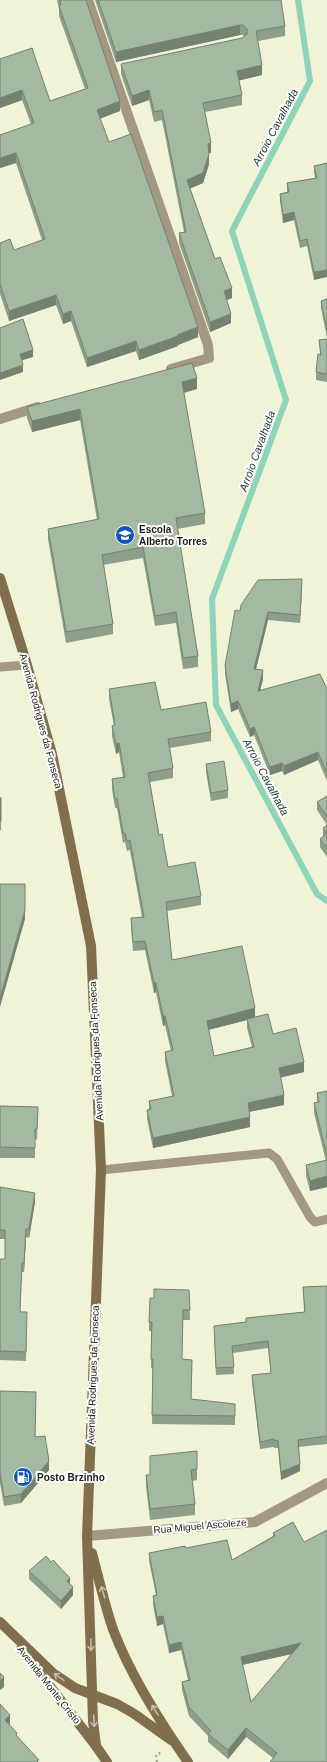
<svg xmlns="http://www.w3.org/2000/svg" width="327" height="1762" font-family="Arial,sans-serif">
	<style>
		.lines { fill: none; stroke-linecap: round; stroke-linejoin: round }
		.stream { stroke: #8ed3bc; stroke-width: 6 }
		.path { stroke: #a4a68f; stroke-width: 2.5; stroke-dasharray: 2 3; stroke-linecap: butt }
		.service { stroke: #a49882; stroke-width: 9 }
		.minor { stroke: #a49882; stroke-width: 10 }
		.secondary { stroke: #806e4d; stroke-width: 10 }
		.wall { fill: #8d9f8a; fill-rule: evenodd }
		.shaded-wall { fill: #738271 }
		.building { fill: #a4b9a1; stroke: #738271; fill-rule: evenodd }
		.oneway { stroke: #c6beaf }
		.labels { text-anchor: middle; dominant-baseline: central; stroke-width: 4; stroke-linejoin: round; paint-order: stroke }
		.poi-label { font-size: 10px; font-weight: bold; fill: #1b1c11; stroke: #fff; text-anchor: start }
		.street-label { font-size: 10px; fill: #1b1c11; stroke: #fff }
		.water-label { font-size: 11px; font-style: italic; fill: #14352b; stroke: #fff }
	</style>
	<rect width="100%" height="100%" fill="#f0f3d5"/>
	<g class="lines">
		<path class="stream" d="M298,0l12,81 -78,150 54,169 -74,199 4,106 101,189 10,7"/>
		<path class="path" d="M157,1762l-1,-7 6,-3"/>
		<g class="service">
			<path d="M0,667l27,-2"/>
			<path d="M101,1170l168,-17 8,6 33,58 5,5 12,-3"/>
		</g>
		<g class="minor">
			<path d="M88,0l120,345 1,13 -38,11"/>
			<path d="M0,419l38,-12"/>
			<path d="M87,1536l168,-14 72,-39"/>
		</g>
		<g class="secondary">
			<path d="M0,578l27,87 25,89 39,192 10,224 -14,366 6,185 3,25"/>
			<path d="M92,1553c7,26 13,54 22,79 18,46 46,90 74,130"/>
			<path d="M0,1622l54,52 21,14 42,16 16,9 38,27"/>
			<path d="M21,1649l75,97 11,16"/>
		</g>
	</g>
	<g class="wall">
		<path d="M57,0h29l34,111 -20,7 9,24 89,195 -20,8v1l-39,14 -3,-9 -49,16 -16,-46 -8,3 -7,-19 -47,16 -9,-27v-51l14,7 28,-10 -26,-77 -16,5 31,-44 -9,-24 -22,8v-49l50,42 35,-12 -26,-73v-7z"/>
		<path d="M95,0h186l4,26v10l-27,5 4,34 -23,5 3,15v10l-37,7 6,41h-2v11l-6,19 -13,5 25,71 17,39 -5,2 4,23 -21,9 -31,-89v-10l5,-1 -22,-112 -8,2 -5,-22 -17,6 -11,-32v-10l121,-26 2,-2 -1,-1h-3l-124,27z"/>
		<path d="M327,163l-13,117 -7,-34 -7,2 -6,-28 -11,3 -3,-22v-7l7,-2v-9l28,-5 -1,-5v-7z"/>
		<path d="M327,299v39l-6,-30v-7z"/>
		<path d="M327,339v43l-11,-2v-8l4,-17 -1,-15z"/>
		<path d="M197,389l-13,4 21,120v11l-28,5 21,127v11l-15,2 -7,-46 -21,3 -12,-68 -40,7 10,59v10l-47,9 -18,-104v-10l49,-9 -17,-100 -48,12 -5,-14v-11z"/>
		<path d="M302,587l-2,36 -32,-3 -12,49 7,10 -3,12 67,-2v92l-9,-21 -34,15 -2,-4 -12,4 -16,-40 -4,2 -12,-28 -7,3 -6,-38v-8l15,-55z"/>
		<path d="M109,689l52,21 50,22v9l-41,7 3,20v10l-23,4 9,53 9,32 33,29v9l-34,6 5,49 83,57 18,17 31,38 -23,5 3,28 -35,7 1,15 -97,21 -6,-29v-9l2,-1v-8l23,-5 -7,-35v-9l6,-1 -6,-26 -2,1 -7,-34 -2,1 -9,-43 -12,1 -2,-23v-10l11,-1 -12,-67 -3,1 -2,-9 -2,1 -6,-35h-2l-3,-19v-10l11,-2 -4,-25 -3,2 -4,-18v-10h2l-5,-27zM247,1020v8l5,19 -38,9 -5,-26z"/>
		<path d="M206,764l22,26v8l-17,3 -5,-29z"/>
		<path d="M327,796v29l-10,-15v-8z"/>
		<path d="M0,798l1,23v9h-1z"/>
		<path d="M327,825v32l-7,-10v-8l3,-2v-9z"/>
		<path d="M327,1091v96l-17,4 -4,-15v-11l20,-4 -12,-48v-10l3,-1v-9z"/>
		<path d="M0,1106l38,1 -1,33 -2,-1v19h-35z"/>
		<path d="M0,1187l35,15 -6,36 -3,-1 -2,35h-2l-2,39 7,10 -1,40 -26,-1v-101h5v-20h-5z"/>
		<path d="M327,1286v158l-29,3 2,24 -19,9 -3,-32h-4v-1l-14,2 -8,-67v-7l19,-2 -3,-25 -35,5 1,21 -18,1 -2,-41 32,-12v-4l58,-6 -1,-25z"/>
		<path d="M189,1290l1,30h-7l-1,39 9,40 44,14v12l-83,-1 1,-56h-2v-37h-2v-9l5,-24z"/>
		<path d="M0,1391l36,10 -1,36 14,33 -28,33 -17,3 -4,-23z"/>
		<path d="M197,1451v29l-5,1 3,23v11l-45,5 -4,-34v-11h4z"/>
		<path d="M293,1522l34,240 -54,-4 -27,-21 -18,22 -20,-17v-6l-19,-20 -7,-26v-8l6,-2 -7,-30 -12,3 -6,-29 -6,2 -4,-21v-9l3,-1 -7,-34v-8l37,-5 46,12 41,-24v-3zM292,1654l-41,48 -9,-37z"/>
		<path d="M51,1562l19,22 3,11 -12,14 -32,-30v-8z"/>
	</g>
	<g class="shaded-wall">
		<path d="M240,25v10l-124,27v-10z"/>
		<path d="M262,65v10l-25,6v-10z"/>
		<path d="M22,90v10l-22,8v-10z"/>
		<path d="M149,90v10l-17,6v-10z"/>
		<path d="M120,101v10l-23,9v-10z"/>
		<path d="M211,143v10h-3v-9z"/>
		<path d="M16,153v10l-16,5v-10z"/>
		<path d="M209,154v10l-6,19 -16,7v-10z"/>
		<path d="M294,212v8l-11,3v-8z"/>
		<path d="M327,270v7l-13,3v-8z"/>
		<path d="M232,288v10l-8,3v-10z"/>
		<path d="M56,295v10l-47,16v-10z"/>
		<path d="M71,311v10l-8,3v-10z"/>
		<path d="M231,314v9l-21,9v-10z"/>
		<path d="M198,327v10l-20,8v1l-39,14v-10z"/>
		<path d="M136,341v10l-49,16v-9z"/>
		<path d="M33,350v7l-13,4v-7z"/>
		<path d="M23,365v7l-23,8v-7z"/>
		<path d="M197,378v11l-15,4v-11z"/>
		<path d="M80,409v11l-48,12v-11z"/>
		<path d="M302,579v8l-2,36v-8z"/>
		<path d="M268,612v8l-14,57v-8z"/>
		<path d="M263,670v9l-5,20v-8z"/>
		<path d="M238,701v8l-7,3v-8z"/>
		<path d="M254,727v8l-4,2v-8z"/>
		<path d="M119,743v9l-3,2v-10z"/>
		<path d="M318,752v8l-34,15v-9z"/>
		<path d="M282,763v8l-12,4v-8z"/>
		<path d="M25,910v9l-25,88v-9z"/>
		<path d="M154,983h2v9l-2,1z"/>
		<path d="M255,1008v10l-48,12v-9z"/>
		<path d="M163,1016h2v9l-2,1z"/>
		<path d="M304,1062v10l-25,6v-10z"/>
		<path d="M284,1095v10l-36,7v-9z"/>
		<path d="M250,1117v10l-97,21v-10z"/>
		<path d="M327,1176v11l-17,4v-10z"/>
		<path d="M35,1193v9l-6,36v-9z"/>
		<path d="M26,1229v8l-2,35v-9z"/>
		<path d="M49,1461v9l-28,33v-9z"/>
		<path d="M300,1464v7l-19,9v-8z"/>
		<path d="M70,1578v8l-3,-5z"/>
		<path d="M73,1587v8l-12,14v-8z"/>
		<path d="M163,1616v8l-6,2v-9z"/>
		<path d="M181,1642v8l-12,3v-8z"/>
		<path d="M301,1643v9l-60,13v-8z"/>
		<path d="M4,1677v10l-4,3v-9z"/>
		<path d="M10,1715v10l-5,4v-9z"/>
		<path d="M246,1728v9l-18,22v-9z"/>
	</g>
	<g class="building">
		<path d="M60,0h26l34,101 -23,9 12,32 22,-8 67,193 -21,8 1,1 -39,14 -3,-9 -49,17 -16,-47 -8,3 -7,-19 -47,16 -9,-27v-41l10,-4 4,11 31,-11 -29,-86 -16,5v-23l34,-12 -12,-33 -22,8v-39l32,-11 18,53 38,-13 -29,-82 2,-1z"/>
		<path d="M98,0h183l4,26 -29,5 6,34 -25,6 5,24 -39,8 8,40 -3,1 1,10 -6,19 -16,7 28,79 5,-2 12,31 -8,3 7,23 -21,8 -31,-89 7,-1 -24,-122 -8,2 -5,-22 -17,6 -11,-32 121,-26 5,-4v-5l-4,-4h-3l-124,27z"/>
		<path d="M327,163v107l-13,2 -7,-33 -7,2 -6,-29 -11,3 -3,-21 9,-2 -2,-9 30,-5 -3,-12z"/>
		<path d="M327,299v31l-6,-29z"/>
		<path d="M23,319l10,31 -13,4 3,11 -23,8v-45z"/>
		<path d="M327,339v35l-11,-2 2,-18 3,1 -2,-15z"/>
		<path d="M192,363l5,15 -15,4 23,131 -29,5 22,138 -15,2 -7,-46 -21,4 -12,-69 -41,8 11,69 -47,8 -18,-103 51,-10 -19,-110 -48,12 -5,-14z"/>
		<path d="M302,579l-2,36 -32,-3 -14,57 9,1 -5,21 62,-17 7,15v84l-9,-21 -34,14 -2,-3 -12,4 -16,-40 -4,2 -12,-28 -7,3 -6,-38 10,-56 5,1 1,-6 17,-25z"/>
		<path d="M155,682l6,28 45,-8 5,30 -43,7 5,29 -25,5 11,62 3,-1 6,33 27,-5 6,34 -35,6 6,58 70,-14 13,62 -48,13 7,35 40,-9 -7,-28 21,-5 5,20 23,-6 8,34 -25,6 5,27 -36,8 2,14 -97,21 -6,-28 4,-1 -2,-8 25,-5 -9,-44 8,-2 -8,-34h-2l-7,-33h-2l-9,-42 -12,1 -2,-24 13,-1 -14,-77 -3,1 -2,-8h-2l-6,-35 -2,1 -3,-20 13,-2 -6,-34 -3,1 -4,-18 3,-1 -6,-36z"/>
		<path d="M224,761l4,29 -17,3 -5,-29z"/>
		<path d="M327,796v20l-10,-14z"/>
		<rect x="0" y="798" width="1" height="23"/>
		<path d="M327,825v23l-7,-9 7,-5 -4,-6z"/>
		<path d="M0,884h25v26l-25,88z"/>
		<path d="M327,1091v65l-13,-53 5,-1 -2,-9z"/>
		<path d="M0,1106l38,1 -1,22h-2v19l-35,-1z"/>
		<path d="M327,1160v16l-17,5 -4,-16z"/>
		<path d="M0,1187l35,6 -6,36h-3l-2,34h-2l-2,47 1,2h6l-1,40 -26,-1v-92h5v-29h-5z"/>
		<path d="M327,1286v150l-29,4 2,24 -19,8 -3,-32 -4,1v-2l-14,3 -8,-67 19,-2 -3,-32 -36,5 2,21 -18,1 -2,-42 32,-4v-4l59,-6 -2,-25z"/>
		<path d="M154,1289l35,1 1,20h-7l-1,49 10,1 -1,39 44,5v12l-83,-1 1,-56h-2l1,-37h-3l1,-24h4z"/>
		<path d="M0,1391l36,1 -1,45 10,-1 4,25 -28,33 -17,3 -4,-24z"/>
		<path d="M197,1451v18l-6,1 4,34 -45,5 -4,-34h4v-19z"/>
		<path d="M293,1522l11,20 23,-12v232h-57l7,-9 -31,-25 -18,22 -20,-16 3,-3 -22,-24 -7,-25 8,-2 -9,-38 -12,3 -6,-29 -6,1 -4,-21 4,-1 -8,-42 36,-7 1,2 41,-8 5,20 43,-24 -2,-3zM301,1643l-50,59 -10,-45z"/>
		<path d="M46,1556l5,6 2,-2 17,18 -3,3 6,6 -12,14 -32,-30z"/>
		<path d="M0,1673l4,4 -4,4z"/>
		<path d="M0,1704l10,11 -5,5 12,13 -1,2 23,25 -2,1 1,1h-38z"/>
	</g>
	<defs><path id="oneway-shaft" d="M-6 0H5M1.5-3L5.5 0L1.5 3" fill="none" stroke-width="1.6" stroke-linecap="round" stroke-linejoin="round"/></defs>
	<g class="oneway">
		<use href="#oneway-shaft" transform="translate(103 1592) rotate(-106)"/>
		<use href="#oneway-shaft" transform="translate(91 1645) rotate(88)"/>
		<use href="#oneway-shaft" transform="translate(59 1677) rotate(-145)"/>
		<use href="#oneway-shaft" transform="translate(155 1710) rotate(-121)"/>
		<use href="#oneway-shaft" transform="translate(94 1721) rotate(87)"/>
	</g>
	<defs>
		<g id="school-disc" transform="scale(1)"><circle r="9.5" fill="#1252bd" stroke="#fff"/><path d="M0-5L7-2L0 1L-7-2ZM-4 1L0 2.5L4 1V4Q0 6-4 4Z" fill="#fff"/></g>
		<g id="fuel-disc" transform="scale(1)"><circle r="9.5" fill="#1252bd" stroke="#fff"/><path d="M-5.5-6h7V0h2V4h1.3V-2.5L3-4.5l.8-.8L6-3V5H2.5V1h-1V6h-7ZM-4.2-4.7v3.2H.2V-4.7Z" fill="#fff"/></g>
	</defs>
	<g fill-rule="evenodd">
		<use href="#school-disc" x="125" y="535"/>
		<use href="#fuel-disc" x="23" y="1477"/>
	</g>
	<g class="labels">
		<g class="poi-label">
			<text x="139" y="529">Escola<tspan x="139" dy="12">Alberto Torres</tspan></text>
			<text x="37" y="1477">Posto Brzinho</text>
		</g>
		<g class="street-label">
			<text transform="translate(41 721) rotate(75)">Avenida Rodrigues da Fonseca</text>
			<text transform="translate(96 1051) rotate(-93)">Avenida Rodrigues da Fonseca</text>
			<text transform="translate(93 1375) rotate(-88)">Avenida Rodrigues da Fonseca</text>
			<text transform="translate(200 1526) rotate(-5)">Rua Miguel Ascoleze</text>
			<text transform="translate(49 1685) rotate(52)">Avenida Monte Cristo</text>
		</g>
		<g class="water-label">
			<text transform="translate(275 127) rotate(-62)">Arroio Cavalhada</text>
			<text transform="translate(257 451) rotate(-70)">Arroio Cavalhada</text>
			<text transform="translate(266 777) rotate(62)">Arroio Cavalhada</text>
		</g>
	</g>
</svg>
